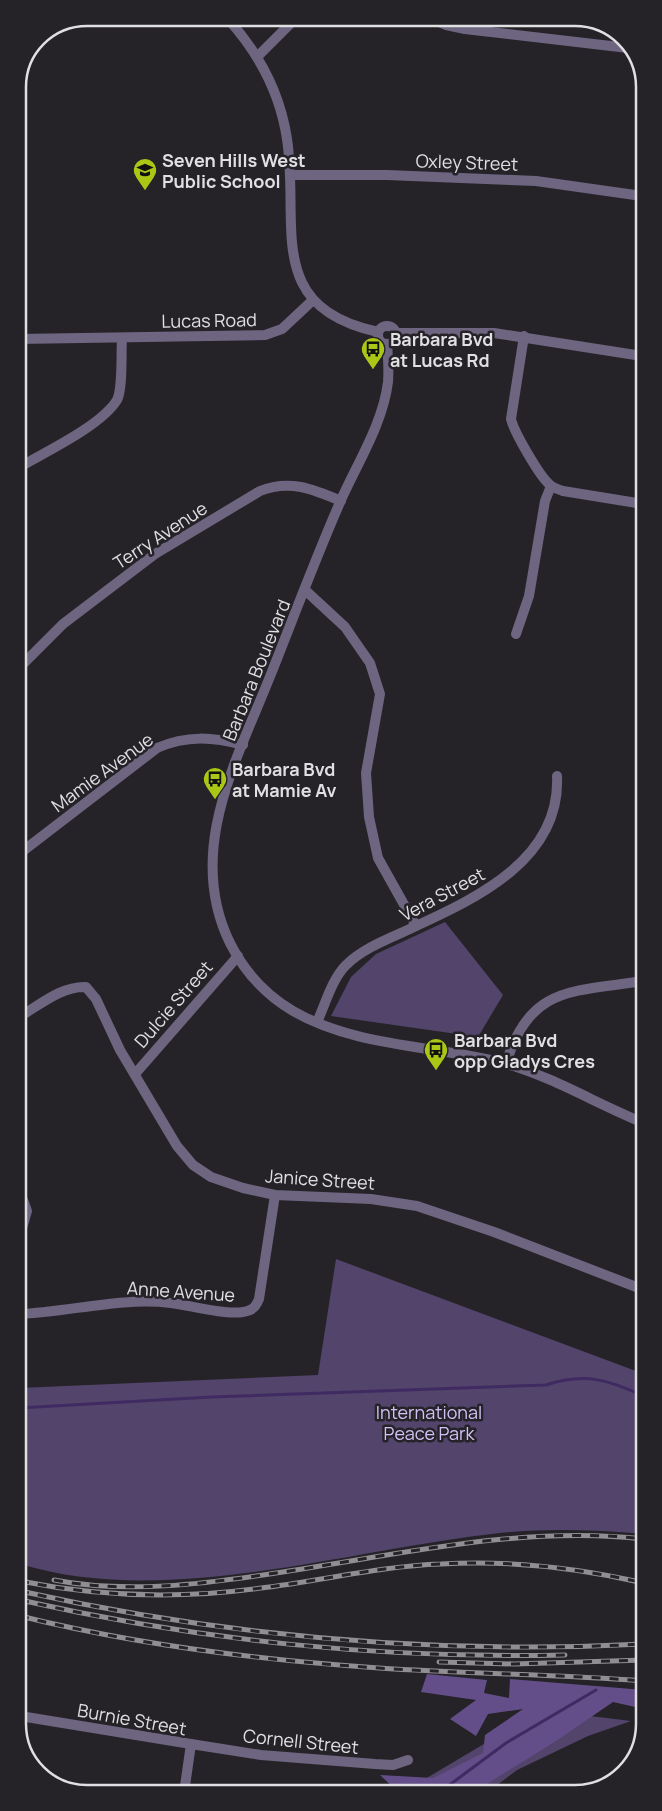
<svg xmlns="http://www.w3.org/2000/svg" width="662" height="1811" font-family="Manrope,sans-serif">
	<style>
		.green { fill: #52446b }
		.forest { fill: #644e89 }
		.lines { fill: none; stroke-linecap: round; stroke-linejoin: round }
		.stream { stroke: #402a62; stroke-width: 3 }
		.minor { stroke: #6e6580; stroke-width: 10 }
		.tertiary { stroke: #6e6580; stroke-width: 10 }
		.rail-casing { stroke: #908e92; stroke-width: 5 }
		.rail { stroke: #252328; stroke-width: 3; stroke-dasharray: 9; stroke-linecap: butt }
		.labels { text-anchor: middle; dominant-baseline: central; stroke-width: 5; stroke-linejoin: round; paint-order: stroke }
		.poi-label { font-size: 18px; font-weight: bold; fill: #e0dfe2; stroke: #252328; text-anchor: start }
		.street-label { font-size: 18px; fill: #e0dfe2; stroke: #252328 }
		.park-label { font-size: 18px; fill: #d2c1f6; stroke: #252328 }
		.rim { fill: none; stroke: #e0dfe2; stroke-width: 2.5 }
	</style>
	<rect width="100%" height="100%" fill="#252328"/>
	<g class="green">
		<path d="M445,922l58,73 -25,42 -147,-21 20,-39 25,-23z"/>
		<path d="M336,1259l308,115v160c-48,-4 -95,-6 -144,-1 -151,16 -332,76 -480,31l-1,-176 299,-13z"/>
		<path d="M541,1710l90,11 -43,15 -71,34 -29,22h-73l10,-13z"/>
	</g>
	<path class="forest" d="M427,1674l60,6 -3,13 25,5 1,-19 134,11v19l-31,-7 -57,39 -82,51h-76l-18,-17 53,3 50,-25 2,-18 38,-26 -35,5 -12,22 -26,-17 26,-19 -55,-8z"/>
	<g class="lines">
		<g class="stream">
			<path d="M19,1408l192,-11 335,-12c41,-13 60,-5 98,11"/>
			<path d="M640,1631l4,-6"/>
			<path d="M440,1792l66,-49 90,-53"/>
		</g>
		<g class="minor">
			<path d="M429,18l17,7 19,4 163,19"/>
			<path d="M290,175h97l149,6 106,15"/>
			<path d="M524,336l-13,83c3,13 28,56 38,65 3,4 9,5 14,7l80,13"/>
			<path d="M18,339l247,-4 17,-6 31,-29"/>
			<path d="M387,344c1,12 2,25 1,38 -5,41 -30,80 -47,118 -25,57 -47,116 -70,174 -34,86 -86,177 -41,269 14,28 36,52 63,68 64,37 144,34 214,53 48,14 90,40 137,59"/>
			<path d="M18,468c27,-16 83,-42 99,-68 6,-11 4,-48 5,-62"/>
			<path d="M305,590l40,37 25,36 10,31 -14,79 3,44 9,41 38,68"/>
			<path d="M516,634l13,-38 16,-95 6,-15"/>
			<path d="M18,669l45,-45 92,-70 105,-63c29,-12 53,-2 81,10"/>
			<path d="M19,854l138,-106c30,-13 56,-11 86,-3"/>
			<path d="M19,1017c21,-12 42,-31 67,-30l10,12 24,51 57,96 16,19 18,12 32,11 32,7 96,4 46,7 77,26 150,58"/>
			<path d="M317,1022c8,-17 15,-43 29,-57 20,-19 46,-27 70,-39 63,-29 145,-68 141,-150"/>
			<path d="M506,1064c23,-79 68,-72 137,-83"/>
			<path d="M135,1074l103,-118"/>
			<path d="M19,1189l8,22 -8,28"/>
			<path d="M19,1314c51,-2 101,-17 152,-11 19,2 63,15 79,7 5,-2 7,-6 9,-11l16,-104"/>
			<path d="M20,1716l171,28 -7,49"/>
			<path d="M191,1744l70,11 114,9 18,1 15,-5"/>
		</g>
		<g class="tertiary">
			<path d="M227,18c32,35 53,74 60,121 13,86 -24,168 91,193"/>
			<path d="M258,56l38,-38"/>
			<circle cx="387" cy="335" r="9"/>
			<path d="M396,333h98l148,23"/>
		</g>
		<g class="rail-casing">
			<g id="rail">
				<path d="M54,1580c73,14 149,4 222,-7 122,-18 245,-48 368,-34"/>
				<path d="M20,1581c80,16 160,18 241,7 60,-7 119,-22 180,-24 68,-4 137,4 203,19"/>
				<path d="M20,1591c208,46 412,64 624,53"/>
				<path d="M20,1600c183,41 358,59 545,55"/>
				<path d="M20,1616c117,29 239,44 359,52 89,6 177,6 265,13"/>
				<path d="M439,1662l75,2 130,-4"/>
			</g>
		</g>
		<use href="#rail" class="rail"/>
	</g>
	<defs>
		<g id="school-pin" transform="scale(1.25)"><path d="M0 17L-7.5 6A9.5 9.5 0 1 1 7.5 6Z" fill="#abc716" stroke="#252328"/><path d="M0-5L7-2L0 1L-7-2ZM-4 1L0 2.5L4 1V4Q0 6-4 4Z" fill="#111"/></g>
		<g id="bus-pin" transform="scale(1.25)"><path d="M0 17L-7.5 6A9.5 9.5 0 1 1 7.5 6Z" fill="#abc716" stroke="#252328"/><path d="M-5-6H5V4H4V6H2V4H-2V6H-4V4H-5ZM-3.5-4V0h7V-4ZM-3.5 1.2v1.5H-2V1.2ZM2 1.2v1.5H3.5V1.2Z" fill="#111"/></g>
	</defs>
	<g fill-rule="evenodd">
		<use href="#school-pin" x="145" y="170"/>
		<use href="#bus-pin" x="373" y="349"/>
		<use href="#bus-pin" x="215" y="779"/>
		<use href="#bus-pin" x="436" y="1050"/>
	</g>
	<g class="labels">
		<g class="poi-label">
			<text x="162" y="160">Seven Hills West<tspan x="162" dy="21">Public School</tspan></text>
			<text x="390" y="339">Barbara Bvd<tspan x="390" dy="21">at Lucas Rd</tspan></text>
			<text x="232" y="769">Barbara Bvd<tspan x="232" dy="21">at Mamie Av</tspan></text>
			<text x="454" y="1040">Barbara Bvd<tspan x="454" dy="21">opp Gladys Cres</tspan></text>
		</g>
		<g class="street-label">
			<text transform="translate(467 162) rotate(2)">Oxley Street</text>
			<text transform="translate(209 320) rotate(-1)">Lucas Road</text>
			<text transform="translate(160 535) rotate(-33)">Terry Avenue</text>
			<text transform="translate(256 670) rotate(-68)">Barbara Boulevard</text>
			<text transform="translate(102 772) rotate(-36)">Mamie Avenue</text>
			<text transform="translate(442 894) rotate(-28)">Vera Street</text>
			<text transform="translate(173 1004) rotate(-49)">Dulcie Street</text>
			<text transform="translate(320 1179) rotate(4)">Janice Street</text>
			<text transform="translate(181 1291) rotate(4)">Anne Avenue</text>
			<text transform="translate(132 1719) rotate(10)">Burnie Street</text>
			<text transform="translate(301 1741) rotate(6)">Cornell Street</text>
		</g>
		<g class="park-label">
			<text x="429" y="1412">International<tspan x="429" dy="21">Peace Park</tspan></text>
		</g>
	</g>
	<path d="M0 0H662V1811H0ZM87 26H575A61 61 0 0 1 636 87V1724A61 61 0 0 1 575 1785H87A61 61 0 0 1 26 1724V87A61 61 0 0 1 87 26Z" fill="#252328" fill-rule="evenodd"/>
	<path class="rim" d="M87 26H575A61 61 0 0 1 636 87V1724A61 61 0 0 1 575 1785H87A61 61 0 0 1 26 1724V87A61 61 0 0 1 87 26Z"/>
</svg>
